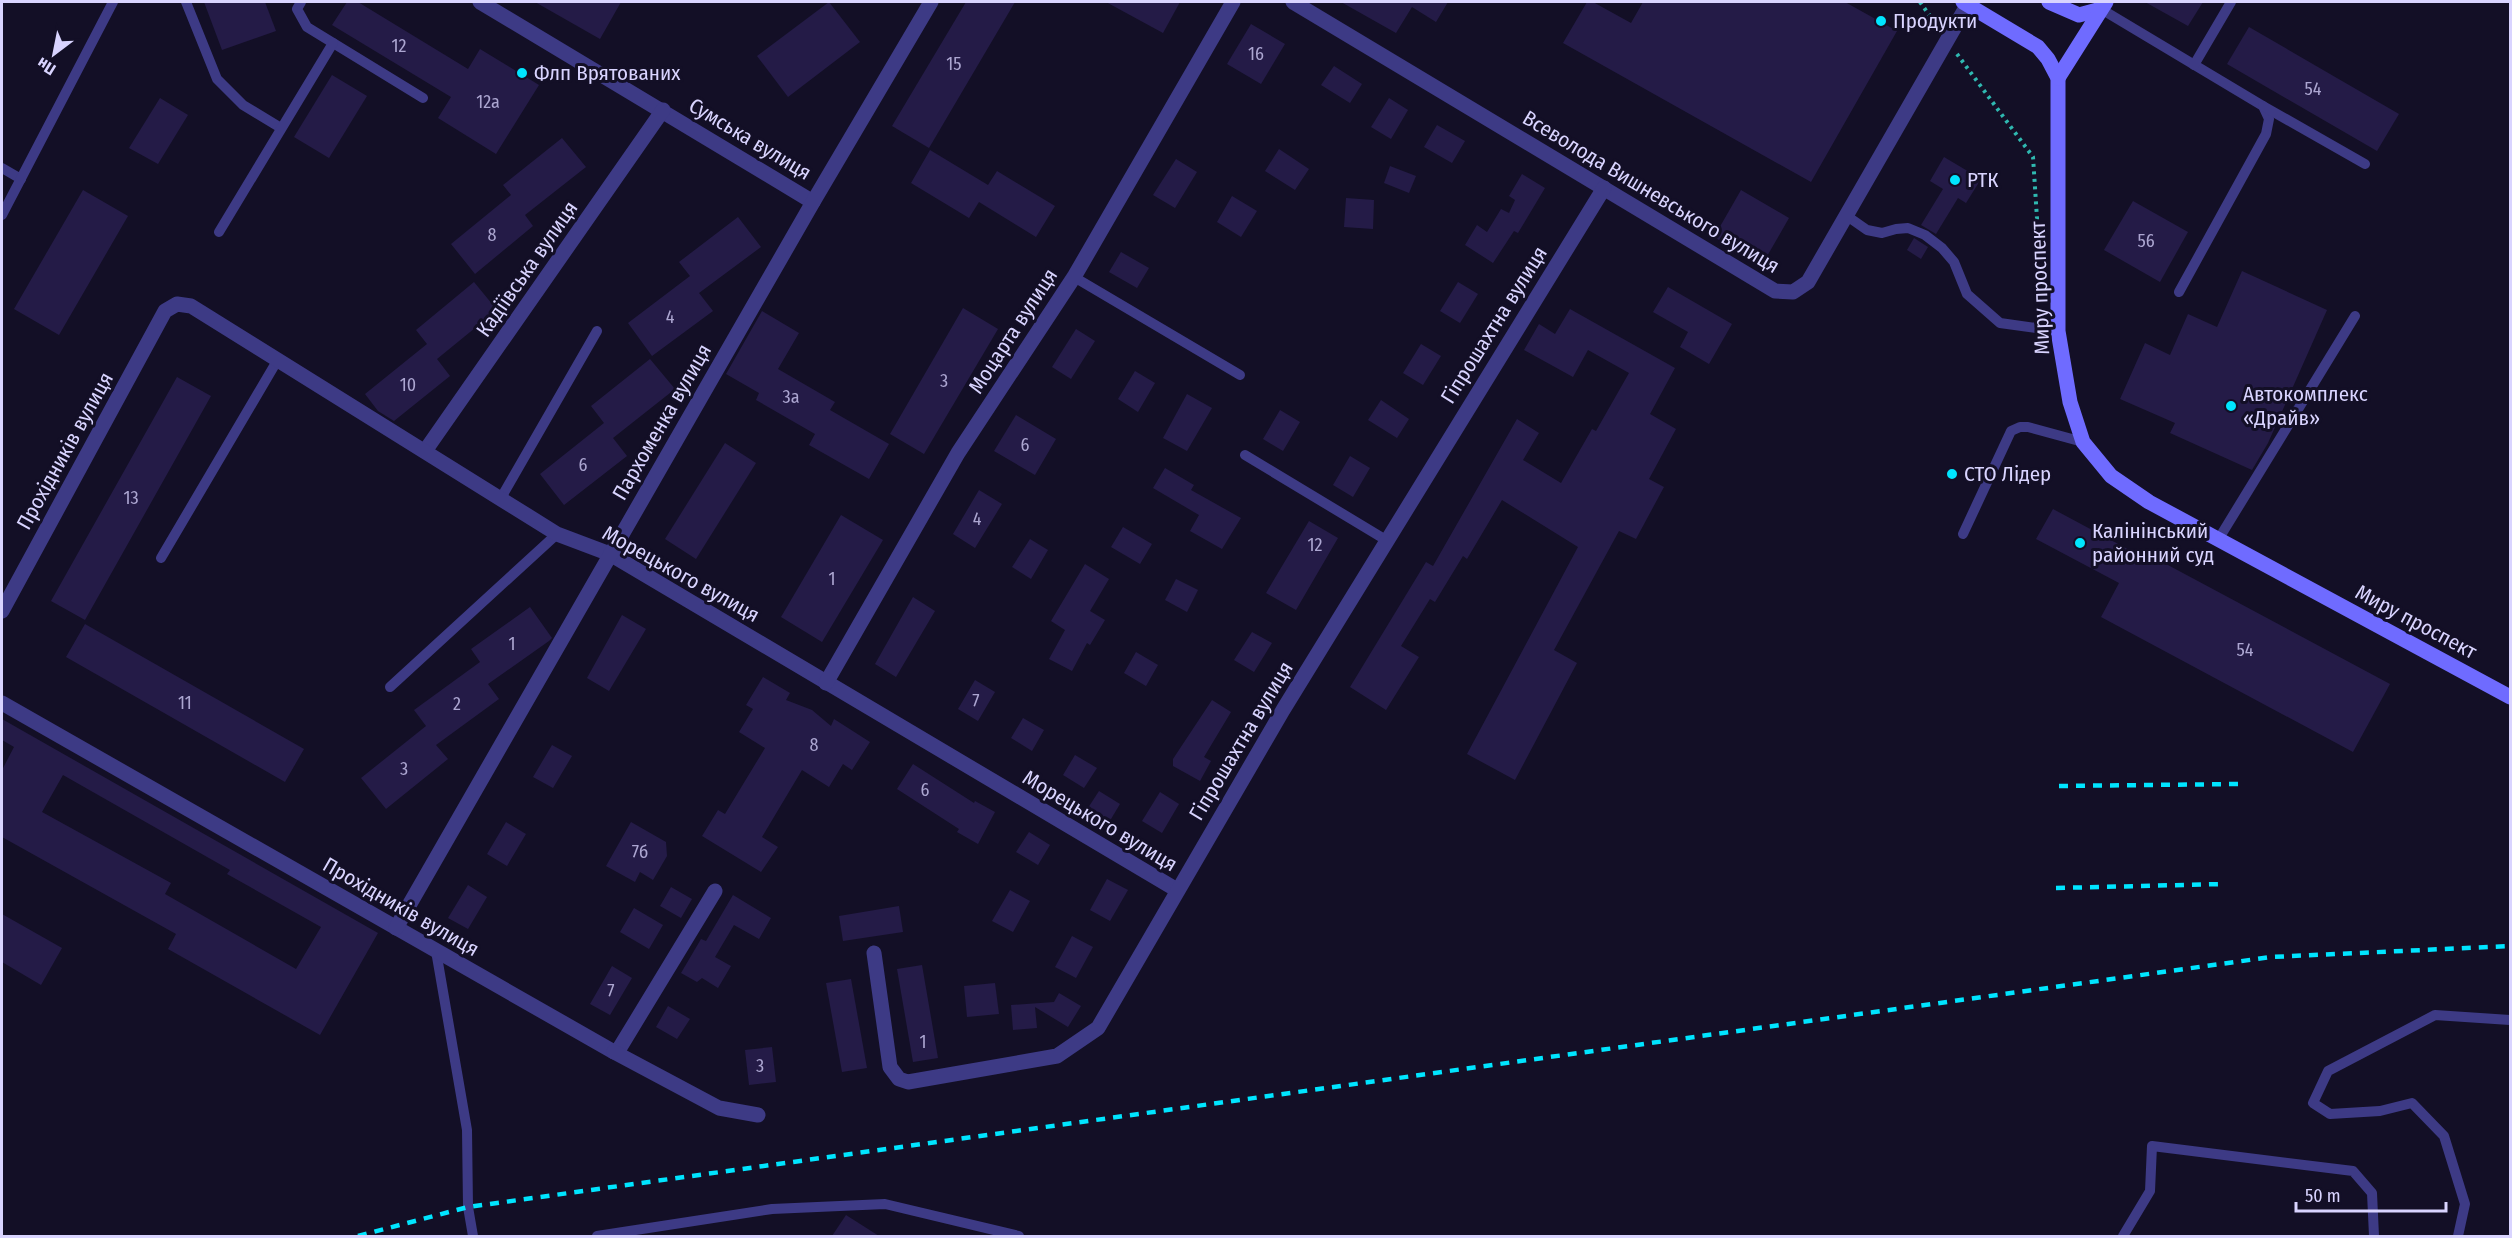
<svg xmlns="http://www.w3.org/2000/svg" width="2512" height="1238" font-family="'Fira Sans Condensed',sans-serif">
	<style>
		.building { fill: #241b47; fill-rule: evenodd }
		.lines { fill: none; stroke-linecap: round; stroke-linejoin: round }
		.path { stroke: #2fb8b0; stroke-width: 4; stroke-dasharray: 3 4.5; stroke-linecap: butt }
		.lane { stroke: #3d3a85; stroke-width: 10 }
		.street { stroke: #3d3a85; stroke-width: 15 }
		.secondary { stroke: #6f6bff; stroke-width: 15 }
		.rail { stroke: #00e5ff; stroke-width: 4.5; stroke-dasharray: 9 8; stroke-linecap: butt }
		.poi-dot { fill: #00e5ff; stroke: #130f26; stroke-width: 2 }
		.labels { text-anchor: middle; dominant-baseline: central; stroke-width: 6; stroke-linejoin: round; paint-order: stroke }
		.number-label { font-size: 18px; fill: #aca6d1 }
		.poi-label { font-size: 21px; fill: #d9d4ff; stroke: #130f26; text-anchor: start }
		.street-label { font-size: 21px; fill: #d9d4ff; stroke: #130f26 }
	</style>
	<rect width="100%" height="100%" fill="#130f26"/>
	<g class="building">
		<path d="M204,2h61l11,29 -54,19z"/>
		<path d="M347,2h11l110,67 12,-20 59,36 -43,69 -58,-36 13,-21 -119,-72z"/>
		<path d="M535,2h86l-21,37z"/>
		<path d="M829,2l31,40 -72,55 -31,-41z"/>
		<path d="M966,2h49l-86,146 -37,-22z"/>
		<path d="M1106,2h74l-17,31z"/>
		<path d="M1341,2h107l-12,20 -24,-15 -16,26z"/>
		<path d="M1587,2h6l38,21 12,-21h202l52,29 -86,151 -248,-139z"/>
		<path d="M2145,2h58l-15,24z"/>
		<path d="M1251,24l34,20 -24,40 -34,-20z"/>
		<path d="M2249,27l150,87 -22,37 -150,-87z"/>
		<path d="M1334,66l28,18 -12,19 -29,-18z"/>
		<path d="M332,75l35,21 -38,62 -35,-21z"/>
		<path d="M160,98l28,17 -30,49 -29,-16z"/>
		<path d="M1389,98l19,12 -17,29 -20,-12z"/>
		<path d="M1437,125l28,16 -13,22 -28,-16z"/>
		<path d="M562,138l24,29 -61,48 8,11 -58,48 -24,-30 60,-49 -8,-10z"/>
		<path d="M1279,149l30,20 -14,21 -30,-19z"/>
		<path d="M930,150l58,35 9,-14 58,35 -19,31 -57,-35 -10,16 -58,-35z"/>
		<path d="M1944,157l37,22 -15,24 -8,-5 -22,36 -15,-9 22,-36 -13,-8z"/>
		<path d="M1176,159l21,13 -22,36 -22,-13z"/>
		<path d="M1390,166l26,10 -7,17 -25,-10z"/>
		<path d="M1522,174l23,14 -27,45 -4,-2 -21,32 -28,-18 12,-20 10,7 14,-23 8,4 6,-13 -6,-4z"/>
		<path d="M83,190l45,26 -69,119 -45,-26z"/>
		<path d="M1741,190l48,28 -27,47 -48,-28z"/>
		<path d="M1232,196l25,15 -16,26 -24,-15z"/>
		<path d="M1346,198l28,2 -1,29 -29,-2z"/>
		<path d="M2133,201l55,31 -28,50 -56,-32z"/>
		<path d="M738,217l23,30 -62,46 14,18 -61,45 -24,-33 62,-47 -11,-14z"/>
		<path d="M1914,238l14,9 -7,12 -14,-9z"/>
		<path d="M1121,252l28,16 -12,20 -28,-16z"/>
		<path d="M2242,271l85,39 -59,133 -16,27 -82,-37 5,-10 -55,-24 25,-56 25,12 18,-41 29,13z"/>
		<path d="M474,282l23,28 -60,49 13,17 -56,45 -16,-10 -13,-17 62,-50 -11,-14z"/>
		<path d="M1458,282l20,12 -18,29 -20,-12z"/>
		<path d="M1668,287l64,37 -23,40 -29,-17 8,-15 -35,-20z"/>
		<path d="M963,308l35,21 -74,125 -34,-20z"/>
		<path d="M1570,309l105,59 -25,46 26,15 -27,50 15,8 -28,52 -17,-8 -65,119 23,13 -62,117 -48,-26 111,-207 -76,-47 -35,59 -4,-3 -28,46 -5,-3 -29,47 18,11 -33,53 -36,-23 76,-125 7,4 84,-147 22,14 -16,27 38,23 31,-54 4,2 33,-58 -41,-23 -15,27 -49,-27 15,-26 16,10z"/>
		<path d="M762,311l37,22 -21,36 57,33 -5,8 59,34 -20,35 -60,-34 6,-11 -59,-34 3,-7 -33,-19z"/>
		<path d="M1076,329l19,12 -24,38 -19,-12z"/>
		<path d="M1421,344l20,12 -18,29 -20,-12z"/>
		<path d="M650,359l25,30 -62,49 14,18 -63,49 -24,-31 64,-51 -13,-17z"/>
		<path d="M1135,371l20,12 -17,29 -20,-13z"/>
		<path d="M177,377l34,19 -126,224 -34,-19z"/>
		<path d="M1187,394l25,14 -25,43 -24,-13z"/>
		<path d="M1381,400l28,19 -12,19 -29,-18z"/>
		<path d="M1280,410l20,12 -17,29 -20,-12z"/>
		<path d="M1016,415l40,24 -21,36 -41,-24z"/>
		<path d="M725,443l31,20 -60,96 -31,-20z"/>
		<path d="M1350,456l20,12 -17,29 -20,-12z"/>
		<path d="M1165,468l29,17 -3,5 50,28 -19,31 -32,-18 9,-16 -46,-27z"/>
		<path d="M979,490l23,14 -27,44 -22,-14z"/>
		<path d="M2053,509l82,44 3,-4 252,135 -37,68 -252,-135 18,-34 -83,-44z"/>
		<path d="M841,515l42,25 -61,102 -41,-25z"/>
		<path d="M1309,521l29,17 -42,72 -30,-17z"/>
		<path d="M1123,527l29,17 -12,20 -29,-17z"/>
		<path d="M1030,539l18,11 -17,29 -19,-12z"/>
		<path d="M1085,564l24,15 -19,32 15,9 -15,25 -3,-2 -15,28 -23,-12 16,-29 -14,-9z"/>
		<path d="M1176,579l22,11 -11,22 -22,-12z"/>
		<path d="M913,597l22,14 -39,66 -21,-13z"/>
		<path d="M530,607l22,31 -3,3 -61,43 11,15 -63,46 12,14 -62,50 -25,-31 65,-52 -12,-16 66,-48 -9,-13z"/>
		<path d="M622,615l24,14 -37,62 -22,-13z"/>
		<path d="M85,624l219,125 -19,33 -219,-125z"/>
		<path d="M1252,632l20,11 -18,29 -20,-12z"/>
		<path d="M1136,652l22,13 -12,21 -22,-13z"/>
		<path d="M763,677l27,16 -4,7 26,10 19,16 3,-7 36,23 -18,28 -9,-6 -14,23 -27,-17 -40,67 16,10 -17,25 -59,-36 16,-26 7,4 40,-66 -26,-16 14,-23 -7,-4z"/>
		<path d="M975,680l20,12 -17,29 -20,-12z"/>
		<path d="M1212,700l19,12 -27,45 7,4 -11,20 -27,-15v-7z"/>
		<path d="M1023,718l21,12 -12,21 -21,-13z"/>
		<path d="M2,719l376,214 -58,102 -152,-86 8,-15 -174,-97v-67l12,-23 -12,-7zM63,775l167,95 -3,4 94,53 -25,42 -131,-75 6,-11 -129,-71z"/>
		<path d="M552,745l20,11 -19,32 -20,-11z"/>
		<path d="M1075,755l22,13 -13,20 -21,-13z"/>
		<path d="M913,764l61,39 1,-2 20,11 -17,32 -21,-12 2,-3 -62,-40z"/>
		<path d="M1099,791l21,13 -12,20 -22,-13z"/>
		<path d="M1160,792l19,12 -17,29 -20,-12z"/>
		<path d="M506,822l20,12 -19,32 -20,-12z"/>
		<path d="M631,822l35,20 1,14 -14,24 -13,-8 -5,10 -29,-16z"/>
		<path d="M1029,832l21,13 -12,20 -22,-13z"/>
		<path d="M1107,879l21,11 -18,31 -20,-11z"/>
		<path d="M468,885l19,12 -19,32 -20,-11z"/>
		<path d="M671,887l21,12 -11,19 -21,-12z"/>
		<path d="M1010,890l20,11 -17,31 -21,-11z"/>
		<path d="M733,895l38,23 -12,21 -25,-14 -19,32 16,9 -13,22 -16,-10 -5,4 -16,-9 20,-34 5,2z"/>
		<path d="M899,906l4,26 -60,9 -4,-25z"/>
		<path d="M634,908l29,17 -14,24 -29,-17z"/>
		<path d="M2,914l60,34 -21,37 -39,-23z"/>
		<path d="M1072,936l21,11 -17,31 -21,-11z"/>
		<path d="M922,965l16,93 -25,4 -16,-93z"/>
		<path d="M612,966l20,12 -22,37 -20,-11z"/>
		<path d="M851,979l16,89 -25,4 -16,-89z"/>
		<path d="M995,983l4,31 -32,3 -3,-31z"/>
		<path d="M1059,993l22,13 -13,21 -33,-20 2,21 -24,2 -2,-25 43,-3z"/>
		<path d="M668,1006l22,13 -13,20 -21,-12z"/>
		<path d="M772,1047l4,35 -27,3 -4,-35z"/>
		<path d="M846,1215l33,21h-47z"/>
	</g>
	<g class="lines">
		<g class="path">
			<path d="M1920,2l17,24"/>
			<path d="M1957,54l76,103 6,92"/>
		</g>
		<g class="lane">
			<path d="M186,2l31,77 26,26 38,23"/>
			<path d="M301,2l-4,7 10,18 116,71"/>
			<path d="M2101,9l162,97 6,13 -3,15 -87,158"/>
			<path d="M2194,65l37,-63"/>
			<path d="M2263,106l102,58"/>
			<path d="M2,168l19,11"/>
			<path d="M2,215l111,-213"/>
			<path d="M1847,216l20,14 15,3 14,-4 12,-1 17,7 17,13 12,14 13,32 33,29 58,8"/>
			<path d="M219,232l114,-189"/>
			<path d="M1074,277l166,98"/>
			<path d="M1245,455l141,85"/>
			<path d="M501,498l96,-167"/>
			<path d="M1963,534l48,-103 9,-4h8l55,15"/>
			<path d="M2218,540l137,-224"/>
			<path d="M161,558l116,-197"/>
			<path d="M390,687l167,-153"/>
			<path d="M436,951l31,179 1,77 5,29"/>
			<path d="M597,1236l175,-27 113,-5 134,32"/>
			<path d="M2123,1236l27,-45 2,-45 201,25 19,22 2,43"/>
			<path d="M2458,1236l7,-32 -21,-68 -32,-33 -32,8 -50,3 -17,-11 15,-32 107,-56 75,5"/>
		</g>
		<g class="street">
			<path d="M480,2l333,200"/>
			<path d="M1293,2l482,289 18,1 15,-10 160,-278"/>
			<path d="M425,451l238,-341"/>
			<path d="M2,611l163,-300 12,-7 14,2 366,228 53,20 567,336"/>
			<path d="M826,683l132,-230 116,-176 159,-275"/>
			<path d="M2,703l612,349 5,-3 96,-158"/>
			<path d="M396,928l417,-726 118,-200"/>
			<path d="M874,953l16,114 9,12 9,3 149,-26 41,-28 185,-318 321,-522"/>
			<path d="M614,1052l105,56 39,7"/>
		</g>
		<g class="secondary">
			<path d="M1963,2l75,45 10,12 10,19v253l12,71 13,40 28,34 38,26 361,195"/>
			<path d="M2049,2l30,13 22,-6"/>
			<path d="M2058,78l48,-76"/>
		</g>
		<g class="rail">
			<path d="M2059,786l181,-2"/>
			<path d="M2056,888l168,-4"/>
			<path d="M358,1236l110,-29 1803,-250 239,-11"/>
		</g>
	</g>
	<g class="poi-dot">
		<circle cx="1881" cy="21" r="6"/>
		<circle cx="522" cy="73" r="6"/>
		<circle cx="1955" cy="180" r="6"/>
		<circle cx="2231" cy="406" r="6"/>
		<circle cx="1952" cy="474" r="6"/>
		<circle cx="2080" cy="543" r="6"/>
	</g>
	<g class="labels">
		<g class="number-label">
			<text x="399" y="46">12</text>
			<text x="1256" y="54">16</text>
			<text x="954" y="64">15</text>
			<text x="2313" y="89">54</text>
			<text x="488" y="102">12а</text>
			<text x="492" y="235">8</text>
			<text x="2146" y="241">56</text>
			<text x="670" y="317">4</text>
			<text x="944" y="381">3</text>
			<text x="408" y="385">10</text>
			<text x="791" y="397">3а</text>
			<text x="1025" y="445">6</text>
			<text x="583" y="465">6</text>
			<text x="131" y="498">13</text>
			<text x="977" y="519">4</text>
			<text x="1315" y="545">12</text>
			<text x="832" y="579">1</text>
			<text x="512" y="644">1</text>
			<text x="2245" y="650">54</text>
			<text x="976" y="701">7</text>
			<text x="185" y="703">11</text>
			<text x="457" y="704">2</text>
			<text x="814" y="745">8</text>
			<text x="404" y="769">3</text>
			<text x="925" y="790">6</text>
			<text x="640" y="852">7б</text>
			<text x="611" y="991">7</text>
			<text x="923" y="1042">1</text>
			<text x="760" y="1066">3</text>
		</g>
		<g class="poi-label">
			<text x="1893" y="21">Продукти</text>
			<text x="534" y="73">Флп Врятованих</text>
			<text x="1967" y="180">РТК</text>
			<text x="2243" y="394">Автокомплекс<tspan x="2243" dy="24">«Драйв»</tspan></text>
			<text x="1964" y="474">СТО Лідер</text>
			<text x="2092" y="531">Калінінський<tspan x="2092" dy="24">районний суд</tspan></text>
		</g>
		<g class="street-label">
			<text transform="translate(750 139) rotate(31)">Сумська вулиця</text>
			<text transform="translate(1651 192) rotate(31)">Всеволода Вишневського вулиця</text>
			<text transform="translate(527 269) rotate(-55)">Кадіївська вулиця</text>
			<text transform="translate(2040 288) rotate(-92)">Миру проспект</text>
			<text transform="translate(1494 325) rotate(-58)">Гіпрошахтна вулиця</text>
			<text transform="translate(1013 331) rotate(-57)">Моцарта вулиця</text>
			<text transform="translate(662 422) rotate(-60)">Пархоменка вулиця</text>
			<text transform="translate(65 451) rotate(-61)">Прохідників вулиця</text>
			<text transform="translate(681 574) rotate(29)">Морецького вулиця</text>
			<text transform="translate(2416 622) rotate(28)">Миру проспект</text>
			<text transform="translate(1241 741) rotate(-59)">Гіпрошахтна вулиця</text>
			<text transform="translate(1100 821) rotate(31)">Морецького вулиця</text>
			<text transform="translate(401 907) rotate(30)">Прохідників вулиця</text>
		</g>
	</g>
	<rect width="2512" height="1238" fill="none" stroke="#d9d4ff" stroke-width="6"/>
	<g transform="translate(54 54) rotate(212)" stroke="#130f26" stroke-width="4.5" paint-order="stroke">
	<path d="M0-4.5L10 22L0 15L-10 22Z" fill="#d9d4ff"/>
	<text y="-9" font-size="16" font-weight="bold" text-anchor="middle" fill="#d9d4ff">Пн</text>
	</g>
	<path d="M2296 1202v9h150v-9" fill="none" stroke="#d9d4ff" stroke-width="3"/>
	<text x="2305" y="1202" font-size="18" fill="#d9d4ff" stroke="#130f26" stroke-width="4.5" paint-order="stroke">50 m</text>
</svg>
